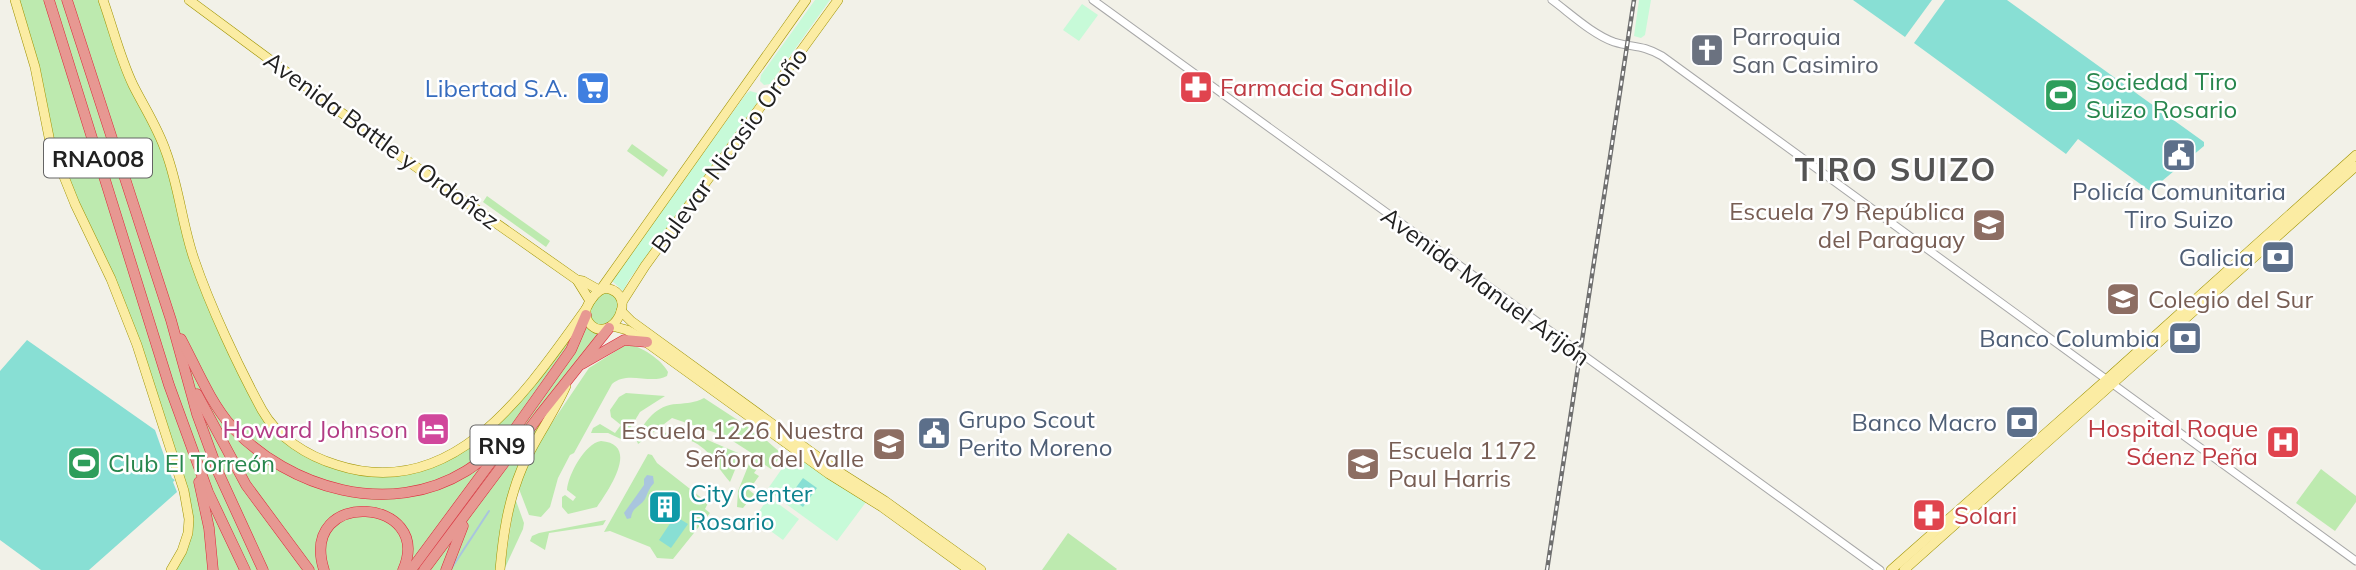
<svg xmlns="http://www.w3.org/2000/svg" width="2356" height="570" font-family="Mulish,sans-serif">
	<style>
		.grass { fill: #bdeaaf }
		.park { fill: #c7fad8 }
		.pitch { fill: #88dfd4 }
		.water { fill: #a9c5de }
		.lines { fill: none; stroke-linecap: round; stroke-linejoin: round }
		.stream { stroke: #a9c5de; stroke-width: 2 }
		.minor-casing { stroke: #a8a8a8; stroke-width: 9 }
		.major-casing { stroke: #9e9301; stroke-width: 10 }
		.highway-casing { stroke: #db2a39; stroke-width: 11 }
		.minor { stroke: #fff; stroke-width: 7 }
		.major { stroke: #fbeca3; stroke-width: 9 }
		.highway { stroke: #e79892; stroke-width: 10 }
		.rail-casing { stroke: #6f6f6f; stroke-width: 4.5 }
		.rail { stroke: #fff; stroke-width: 2; stroke-dasharray: 5; stroke-linecap: butt }
		.labels { text-anchor: middle; dominant-baseline: central; stroke-width: 5; stroke-linejoin: round; paint-order: stroke }
		.shield { fill: #fff; stroke: #646464; stroke-width: 2 }
		.shield-label { font-size: 23px; font-weight: bold; fill: #212121 }
		.worship-label { font-size: 24px; fill: #5b616d; stroke: #fff; text-anchor: start }
		.leisure-label { font-size: 24px; fill: #27864d; stroke: #fff; text-anchor: start }
		.health-label { font-size: 24px; fill: #be3a42; stroke: #fff; text-anchor: start }
		.shop-label { font-size: 24px; fill: #366cbe; stroke: #fff; text-anchor: end }
		.street-label { font-size: 24px; fill: #212121; stroke: #fff }
		.service-label { font-size: 24px; fill: #4e5e75; stroke: #fff; text-anchor: end }
		.education-label { font-size: 24px; fill: #785e54; stroke: #fff; text-anchor: end }
		.hotel-label { font-size: 24px; fill: #b23c85; stroke: #fff; text-anchor: end }
		.culture-label { font-size: 24px; fill: #0d838f; stroke: #fff; text-anchor: start }
		.district-label { font-size: 32px; font-weight: bold; letter-spacing: 2px; fill: #545454; stroke: #fff }
	</style>
	<rect width="100%" height="100%" fill="#f2f1e8"/>
	<g class="grass">
		<path d="M15,0h88l30,84 33,66 28,108 69,154 38,38 76,23 66,-13 65,-51 80,-105 22,-15 12,18 -43,59 -64,122 -15,82h-329l18,-51 -52,-174 -87,-203z"/>
		<path d="M632,144l36,26 -5,7 -36,-26z"/>
		<path d="M487,196l63,45 -4,6 -63,-45z"/>
		<path d="M627,344c14,2 35,16 41,28l-1,4c-17,9 -39,-6 -55,8l-38,69 -4,2 -12,23 -8,29 -9,10 -12,-2 -10,-26 7,-22 15,-28 48,-71z"/>
		<path d="M626,393l39,3 -25,16 -17,28 -15,-7h-17l2,-5 7,-4 15,9 6,-8 -10,-8 -1,-7 9,-13z"/>
		<path d="M704,398l55,36 23,20 -11,15 -12,-8 -2,3 2,2 -5,7 5,3 -10,14 5,4 -11,14 -6,-1 1,-16 15,-37 -28,-18 -53,-18 -34,26 -2,-6c9,-17 20,-33 41,-34 11,-1 17,-1 27,-6z"/>
		<path d="M675,426l63,27 1,7 -9,22c-20,-23 -18,-35 -51,-46l-3,3 -12,-5z"/>
		<path d="M601,441c40,3 7,50 -4,66l-29,7 -6,-7v-10l3,-2 8,6 3,-4 -9,-7c1,-15 18,-47 34,-49z"/>
		<path d="M648,454l4,1 5,8 51,40 -3,6 5,4 -37,46 -16,-1 -7,-11 -40,-16 -6,1z"/>
		<path d="M2321,469l35,27v6l-21,29 -39,-28z"/>
		<path d="M515,498l9,25 -1,6 -19,41z"/>
		<path d="M606,520l-3,5 -54,8 -4,17 -15,-9 2,-5 7,-3z"/>
		<path d="M1068,533l49,36 -1,1h-74z"/>
	</g>
	<g class="park">
		<path d="M815,0h15l-60,84 -6,1 -4,-4 1,-6z"/>
		<path d="M1639,0h12l-6,35 -4,3 -7,-2z"/>
		<path d="M1082,4l16,11 -19,26 -16,-11z"/>
		<path d="M750,91l7,2 1,7 -1,3 -128,177 -6,11 -12,-11 135,-186z"/>
		<path d="M795,450l74,48 -32,43 -70,-51z"/>
		<path d="M769,497l30,22 -16,21 -29,-21z"/>
	</g>
	<g class="pitch">
		<path d="M1853,0h79l-27,37z"/>
		<path d="M1945,0h62l197,142v4l-54,45 -72,-52 -12,15 -152,-111z"/>
		<path d="M27,340l128,90 17,48 3,2 -2,2 4,10 -88,78h-48l-41,-30v-169z"/>
		<path d="M803,478l14,10 -14,19 -14,-10z"/>
		<path d="M675,516l13,8 -17,24 -12,-8z"/>
	</g>
	<path class="water" d="M647,475l6,1 1,7c-5,5 -6,10 -9,16 -5,8 -13,8 -14,19l-4,1 -3,-6 20,-28v-6z"/>
	<g class="lines">
		<path class="stream" d="M451,569l38,-58"/>
		<g class="minor-casing">
			<g id="minor">
				<path d="M1093,0l787,570"/>
				<path d="M1552,0c19,14 40,34 62,42 19,6 27,2 48,14l694,505"/>
			</g>
		</g>
		<g class="major-casing">
			<g id="major">
				<path d="M15,0l20,67 15,75 25,62 36,75 26,66 47,146 5,28 -1,14 -6,18 -11,19"/>
				<path d="M103,0c10,28 17,58 30,85 11,22 25,43 33,67 13,35 16,72 28,107 16,47 44,107 68,151 15,27 45,46 75,55 117,38 190,-74 249,-156"/>
				<path d="M189,0l203,150 185,130 6,1 16,9"/>
				<path d="M577,280l13,21"/>
				<path d="M606,288c35,7 5,56 -15,37 -5,-5 -5,-9 -5,-16 4,-9 10,-19 20,-21z"/>
				<path d="M601,289l205,-289"/>
				<path d="M622,302l23,-36 193,-266"/>
				<path d="M621,311l10,10 202,147 52,33 96,69"/>
				<path d="M612,326l15,4 12,7 190,137 53,33 87,63"/>
				<path d="M500,570c3,-35 8,-69 22,-102 12,-28 31,-53 44,-82"/>
				<path d="M1891,570l216,-191 249,-224"/>
				<path d="M1904,570l452,-404"/>
			</g>
		</g>
		<g class="highway-casing">
			<g id="highway">
				<path d="M49,0l120,385 39,107 37,78"/>
				<path d="M67,0l104,320 26,94 22,60 44,96"/>
				<path d="M181,339c16,30 29,63 51,88 58,62 158,91 234,44 18,-11 33,-27 49,-42"/>
				<path d="M582,364l42,-24 23,2"/>
				<path d="M197,394l49,91 63,85"/>
				<path d="M512,433l59,-83 15,-35"/>
				<path d="M199,482l10,46 4,42"/>
				<path d="M324,570c-26,-83 111,-73 79,0"/>
				<path d="M411,570l88,-119"/>
				<path d="M424,570l115,-154 70,-88"/>
				<path d="M446,570l17,-44"/>
			</g>
		</g>
		<use href="#minor" class="minor"/>
		<use href="#major" class="major"/>
		<use href="#highway" class="highway"/>
		<g class="rail-casing">
			<path id="rail" d="M1547,570l87,-570"/>
		</g>
		<use href="#rail" class="rail"/>
	</g>
	<defs>
		<g id="church-square" transform="scale(1.75)"><rect x="-9" y="-9" width="18" height="18" rx="4" fill="#6b7280" stroke="#fff"/><path d="M-1.2-6h2.4v3.5h3.3v2.4h-3.3V6h-2.4V-.1h-3.3v-2.4h3.3Z" fill="#fff"/></g>
		<g id="pharmacy-square" transform="scale(1.75)"><rect x="-9" y="-9" width="18" height="18" rx="4" fill="#e0444e" stroke="#fff"/><path d="M-2-6h4v4h4v4h-4v4h-4v-4h-4v-4h4Z" fill="#fff"/></g>
		<g id="supermarket-square" transform="scale(1.75)"><rect x="-9" y="-9" width="18" height="18" rx="4" fill="#3f7fe0" stroke="#fff"/><path d="M-6-5.5h2.5l.6 2H6L4.5 2H-2.5L-4.4-4H-6ZM-1.5 3.2a1.3 1.3 0 1 0 .1 0ZM3 3.2a1.3 1.3 0 1 0 .1 0Z" fill="#fff"/></g>
		<g id="stadium-square" transform="scale(1.75)"><rect x="-9" y="-9" width="18" height="18" rx="4" fill="#2e9e5b" stroke="#fff"/><path d="M0-5a6.5 5 0 1 0 0 10a6.5 5 0 1 0 0-10ZM-3.5-1.8h7v3.6h-7Z" fill="#fff"/></g>
		<g id="civic-square" transform="scale(1.75)"><rect x="-9" y="-9" width="18" height="18" rx="4" fill="#5c6f8a" stroke="#fff"/><path d="M-.6-6.5H3V-4.5H.6V-3L4-1V1h2V6H-6V1h2V-1L-.6-3ZM-1.2 2.5V6h2.4V2.5Z" fill="#fff"/></g>
		<g id="school-square" transform="scale(1.75)"><rect x="-9" y="-9" width="18" height="18" rx="4" fill="#8d6e63" stroke="#fff"/><path d="M0-5L7-2L0 1L-7-2ZM-4 1L0 2.5L4 1V4Q0 6-4 4Z" fill="#fff"/></g>
		<g id="bank-square" transform="scale(1.75)"><rect x="-9" y="-9" width="18" height="18" rx="4" fill="#5c6f8a" stroke="#fff"/><path d="M-6-4H6V4H-6ZM0-2.3a2.3 2.3 0 1 0 0 4.6a2.3 2.3 0 1 0 0-4.6Z" fill="#fff"/></g>
		<g id="hotel-square" transform="scale(1.75)"><rect x="-9" y="-9" width="18" height="18" rx="4" fill="#d1479c" stroke="#fff"/><path d="M-6-4.5h1.5V1H6V5H4.5V3h-9V5H-6ZM-4 0a1.8 1.8 0 1 1 3.6 0ZM.5 0V-2.5h3Q6-2.5 6 0Z" fill="#fff"/></g>
		<g id="hospital-square" transform="scale(1.75)"><rect x="-9" y="-9" width="18" height="18" rx="4" fill="#e0444e" stroke="#fff"/><path d="M-5-5h3v3.5h4V-5h3V5h-3V1.5h-4V5h-3Z" fill="#fff"/></g>
		<g id="building-square" transform="scale(1.75)"><rect x="-9" y="-9" width="18" height="18" rx="4" fill="#0f9aa8" stroke="#fff"/><path d="M-4-6H4V6H1V3H-1V6H-4ZM-2.5-4.3h1.7v1.8h-1.7ZM.8-4.3h1.7v1.8H.8ZM-2.5-1h1.7V.8h-1.7ZM.8-1h1.7V.8H.8Z" fill="#fff"/></g>
	</defs>
	<g fill-rule="evenodd">
		<use href="#church-square" x="1707" y="50"/>
		<use href="#pharmacy-square" x="1196" y="87"/>
		<use href="#supermarket-square" x="593" y="88"/>
		<use href="#stadium-square" x="2061" y="95"/>
		<use href="#civic-square" x="2179" y="155"/>
		<use href="#school-square" x="1989" y="225"/>
		<use href="#bank-square" x="2278" y="257"/>
		<use href="#school-square" x="2123" y="299"/>
		<use href="#bank-square" x="2185" y="338"/>
		<use href="#bank-square" x="2022" y="422"/>
		<use href="#hotel-square" x="433" y="429"/>
		<use href="#civic-square" x="934" y="433"/>
		<use href="#hospital-square" x="2283" y="442"/>
		<use href="#school-square" x="889" y="444"/>
		<use href="#stadium-square" x="84" y="463"/>
		<use href="#school-square" x="1363" y="464"/>
		<use href="#building-square" x="665" y="507"/>
		<use href="#pharmacy-square" x="1929" y="515"/>
	</g>
	<g class="labels">
		<g class="shield">
			<rect x="44" y="138.5" width="108" height="39" rx="5"/>
			<rect x="470.5" y="425.5" width="63" height="39" rx="5"/>
		</g>
		<g class="shield-label">
			<text x="98" y="158">RNA008</text>
			<text x="502" y="445">RN9</text>
		</g>
		<g class="worship-label">
			<text x="1732" y="36">Parroquia<tspan x="1732" dy="28">San Casimiro</tspan></text>
		</g>
		<g class="leisure-label">
			<text x="2086" y="81">Sociedad Tiro<tspan x="2086" dy="28">Suizo Rosario</tspan></text>
			<text x="108" y="463">Club El Torreón</text>
		</g>
		<g class="health-label">
			<text x="1220" y="87">Farmacia Sandilo</text>
			<text x="2258" y="428" text-anchor="end">Hospital Roque<tspan x="2258" dy="28">Sáenz Peña</tspan></text>
			<text x="1954" y="515">Solari</text>
		</g>
		<g class="shop-label">
			<text x="568" y="88">Libertad S.A.</text>
		</g>
		<g class="street-label">
			<text transform="translate(382 140) rotate(36)">Avenida Battle y Ordoñez</text>
			<text transform="translate(729 150) rotate(-54)">Bulevar Nicasio Oroño</text>
			<text transform="translate(1486 286) rotate(36)">Avenida Manuel Arijón</text>
		</g>
		<g class="service-label">
			<text x="2179" y="191" text-anchor="middle">Policía Comunitaria<tspan x="2179" dy="28">Tiro Suizo</tspan></text>
			<text x="2254" y="257">Galicia</text>
			<text x="2160" y="338">Banco Columbia</text>
			<text x="958" y="419" text-anchor="start">Grupo Scout<tspan x="958" dy="28">Perito Moreno</tspan></text>
			<text x="1997" y="422">Banco Macro</text>
		</g>
		<g class="education-label">
			<text x="1965" y="211">Escuela 79 República<tspan x="1965" dy="28">del Paraguay</tspan></text>
			<text x="2148" y="299" text-anchor="start">Colegio del Sur</text>
			<text x="864" y="430">Escuela 1226 Nuestra<tspan x="864" dy="28">Señora del Valle</tspan></text>
			<text x="1388" y="450" text-anchor="start">Escuela 1172<tspan x="1388" dy="28">Paul Harris</tspan></text>
		</g>
		<g class="hotel-label">
			<text x="408" y="429">Howard Johnson</text>
		</g>
		<g class="culture-label">
			<text x="690" y="493">City Center<tspan x="690" dy="28">Rosario</tspan></text>
		</g>
		<g class="district-label">
			<text x="1896" y="169">TIRO SUIZO</text>
		</g>
	</g>
</svg>
